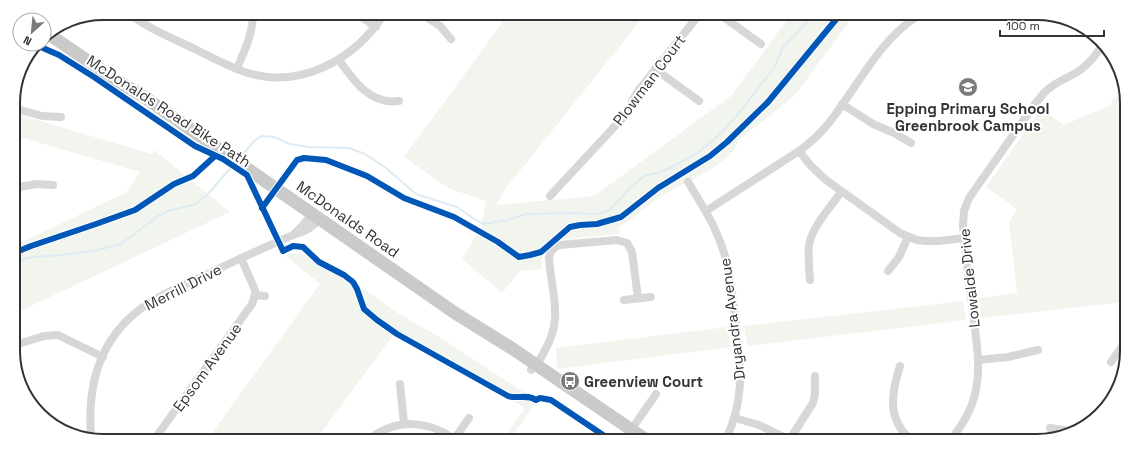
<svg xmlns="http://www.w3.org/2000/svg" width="1140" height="454" font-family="'Space Grotesk',sans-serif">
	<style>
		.green { fill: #f1f5ed }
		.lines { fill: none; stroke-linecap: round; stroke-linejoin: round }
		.stream { stroke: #ddebf3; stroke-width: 2 }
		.minor { stroke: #d7d7d7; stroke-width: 8 }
		.primary { stroke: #cacaca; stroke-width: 13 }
		.cycleway-casing { stroke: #fff; stroke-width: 8 }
		.cycleway { stroke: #0057b8; stroke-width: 6 }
		.labels { text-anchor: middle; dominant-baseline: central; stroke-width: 4; stroke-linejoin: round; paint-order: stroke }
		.street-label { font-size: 15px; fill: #333; stroke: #fff }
		.poi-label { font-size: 15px; font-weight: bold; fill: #333; stroke: #fff }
		.rim { fill: none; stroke: #333; stroke-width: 2 }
	</style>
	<rect width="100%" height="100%" fill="#fff"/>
	<g class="green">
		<path d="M508,15l136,1 -137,171 -11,18 98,-9 137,-100 59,-80 63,1 -58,78 -57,46c-4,22 -56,43 -75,54 -13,9 -26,20 -39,29l-5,2 1,8 -64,6 -14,13v16l-22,2 -18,22 -40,-34 19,-31 5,-27 -38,-13 -44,-31z"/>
		<path d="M1126,96l-3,206 -142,16 -2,-20 38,-5 -8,-71 8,-13 -31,-22 55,-78 23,16 45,-19 5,-8z"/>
		<path d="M13,113l139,41 2,-4 76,62 -216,102v-68l113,-54 13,-20 -127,-37z"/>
		<path d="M291,253l14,2 35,17 59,42 37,21 101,66 -26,37h-7l21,-30 -131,-74 -76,103h-109l111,-153 -34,-28z"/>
		<path d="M963,301l3,19 -219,26 -3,-20z"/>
		<path d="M728,327l3,20 -174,22 -1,-21z"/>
	</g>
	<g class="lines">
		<g class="stream">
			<path d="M240,158l14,-17 8,-5 12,1 16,7 19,3 40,1 16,6 21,14 30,26 41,13 13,9 7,5 7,3 23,-4 19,-6 47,-1 23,1 14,-4 22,-24 12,-10 14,-3 18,-8 21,-12 20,-16 18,-19 39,-50 9,-21 16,-16 12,-14"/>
			<path d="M14,262l2,-1 17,-4 30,-2 34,-5 24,-6 37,-28 10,-5 28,-7 11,-9 27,-31"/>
		</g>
		<g class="minor">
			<path d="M128,13c20,15 43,25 65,35 18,9 36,19 55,25 54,16 107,-14 136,-59"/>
			<path d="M357,14l19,13"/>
			<path d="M423,15l17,11 11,13"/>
			<path d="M722,16l39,28"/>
			<path d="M339,60c15,21 31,45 60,41"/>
			<path d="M237,69c7,-18 16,-35 16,-55"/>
			<path d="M655,69l44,32"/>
			<path d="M842,104l31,20 21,9 17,10"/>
			<path d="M13,108l29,8 19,1"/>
			<path d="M799,151l12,15 15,14 74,53 17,7 8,1h14l25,-3"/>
			<path d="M688,182c19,31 34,54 41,90 3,21 6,41 8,62 5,39 6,69 -11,105"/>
			<path d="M14,188l22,-4 17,1"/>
			<path d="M550,196l79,-85 3,-10 6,-10 60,-75"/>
			<path d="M706,211l93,-60c11,-8 21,-17 29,-27 29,-36 49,-81 88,-107"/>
			<path d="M295,233l7,-7 10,-12"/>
			<path d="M888,271l11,-14 9,-20"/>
			<path d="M810,280c-1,-12 -2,-23 -1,-35 4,-20 21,-37 32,-53"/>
			<path d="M255,295l10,1"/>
			<path d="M624,300l27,-3"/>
			<path d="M15,345l29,-9 14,-1 45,22"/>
			<path d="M978,360l30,-3 30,-7"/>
			<path d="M1111,362l12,-17"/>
			<path d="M900,366c-9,28 -13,53 11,74"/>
			<path d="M531,370c7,-6 10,-12 14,-20 19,-32 6,-58 4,-93 1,-6 4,-9 10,-12l58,-5 10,3 5,9 6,46"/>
			<path d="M400,384l4,40"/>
			<path d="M735,418l24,7 31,15"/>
			<path d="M1050,428l20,3"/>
			<path d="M629,433l27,-39"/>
			<path d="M82,436l9,-1"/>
			<path d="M91,436c-4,-51 9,-98 52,-129 17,-12 36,-20 54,-28 23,-11 46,-22 69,-32 9,-4 17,-8 25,-11 12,-5 20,-6 28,-17"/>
			<path d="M156,437l96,-133 3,-9v-5l-14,-32"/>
			<path d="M371,438c26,-20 57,-17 82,0"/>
			<path d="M455,438l14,-20"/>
			<path d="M790,439l23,-36 2,-9v-18"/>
			<path d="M951,440c10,-14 20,-28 24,-46 6,-24 2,-49 -1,-73 -4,-32 -8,-63 -11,-95l1,-15 5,-13 66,-94 9,-11c9,-10 21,-14 32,-20 12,-8 21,-18 27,-30"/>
		</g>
		<path class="primary" d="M47,33l66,45 31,19 311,216 58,36 132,90"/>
		<g class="cycleway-casing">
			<g id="cycleway">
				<path d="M36,45l23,10 35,22 101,69 28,13 24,16 36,76 10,-5 10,1 16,15 25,13 9,7 4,7 7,20 13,11 20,14 111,62c9,3 20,-2 28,4l4,-2 11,2 58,39"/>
				<path d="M262,208l35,-48 7,-2 22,2 41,16 37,22 50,19 44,25 21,15 11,-2 11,-3 29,-25 10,-2 17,-1 24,-7 37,-29 52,-32 17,-14 41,-40 70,-85"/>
				<path d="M14,253l17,-7 65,-22 39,-14 39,-26 19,-8 22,-20"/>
			</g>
		</g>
		<use href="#cycleway" class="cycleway"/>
	</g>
	<defs>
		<g id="school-disc" transform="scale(1)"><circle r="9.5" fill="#7a7a7a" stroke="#fff"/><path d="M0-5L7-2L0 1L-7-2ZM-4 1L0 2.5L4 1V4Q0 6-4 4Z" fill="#fff"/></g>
		<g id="bus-disc" transform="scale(1)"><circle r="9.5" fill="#7a7a7a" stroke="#fff"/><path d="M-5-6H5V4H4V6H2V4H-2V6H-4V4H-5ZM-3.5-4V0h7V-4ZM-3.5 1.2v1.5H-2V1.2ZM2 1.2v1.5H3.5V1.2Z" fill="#fff"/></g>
	</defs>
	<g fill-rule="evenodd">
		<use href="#school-disc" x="968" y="87"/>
		<use href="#bus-disc" x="570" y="381"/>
	</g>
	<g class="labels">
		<g class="street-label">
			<text transform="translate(649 80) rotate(-53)">Plowman Court</text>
			<text transform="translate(169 111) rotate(33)">McDonalds Road Bike Path</text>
			<text transform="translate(348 219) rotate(35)">McDonalds Road</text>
			<text transform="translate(969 278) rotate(-96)">Lowalde Drive</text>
			<text transform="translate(183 287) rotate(-27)">Merrill Drive</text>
			<text transform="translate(732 319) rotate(-97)">Dryandra Avenue</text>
			<text transform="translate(207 367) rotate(-54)">Epsom Avenue</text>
		</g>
		<g class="poi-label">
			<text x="968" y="108">Epping Primary School<tspan x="968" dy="17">Greenbrook Campus</tspan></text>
			<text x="584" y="381" text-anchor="start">Greenview Court</text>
		</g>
	</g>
	<path d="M0 0H1140V454H0ZM103 20H1037A83 83 0 0 1 1120 103V351A83 83 0 0 1 1037 434H103A83 83 0 0 1 20 351V103A83 83 0 0 1 103 20Z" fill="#fff" fill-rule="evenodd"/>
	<path class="rim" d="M103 20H1037A83 83 0 0 1 1120 103V351A83 83 0 0 1 1037 434H103A83 83 0 0 1 20 351V103A83 83 0 0 1 103 20Z"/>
	<g transform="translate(32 32) rotate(207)"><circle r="19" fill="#ffffff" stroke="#adadad"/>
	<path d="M0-3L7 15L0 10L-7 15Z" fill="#7a7a7a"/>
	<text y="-6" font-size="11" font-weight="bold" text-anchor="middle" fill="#333333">N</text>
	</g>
	<path d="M1000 30v6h104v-6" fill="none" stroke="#333333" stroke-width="2"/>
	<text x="1006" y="30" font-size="12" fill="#333333" stroke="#ffffff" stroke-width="3" paint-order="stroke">100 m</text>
</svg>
